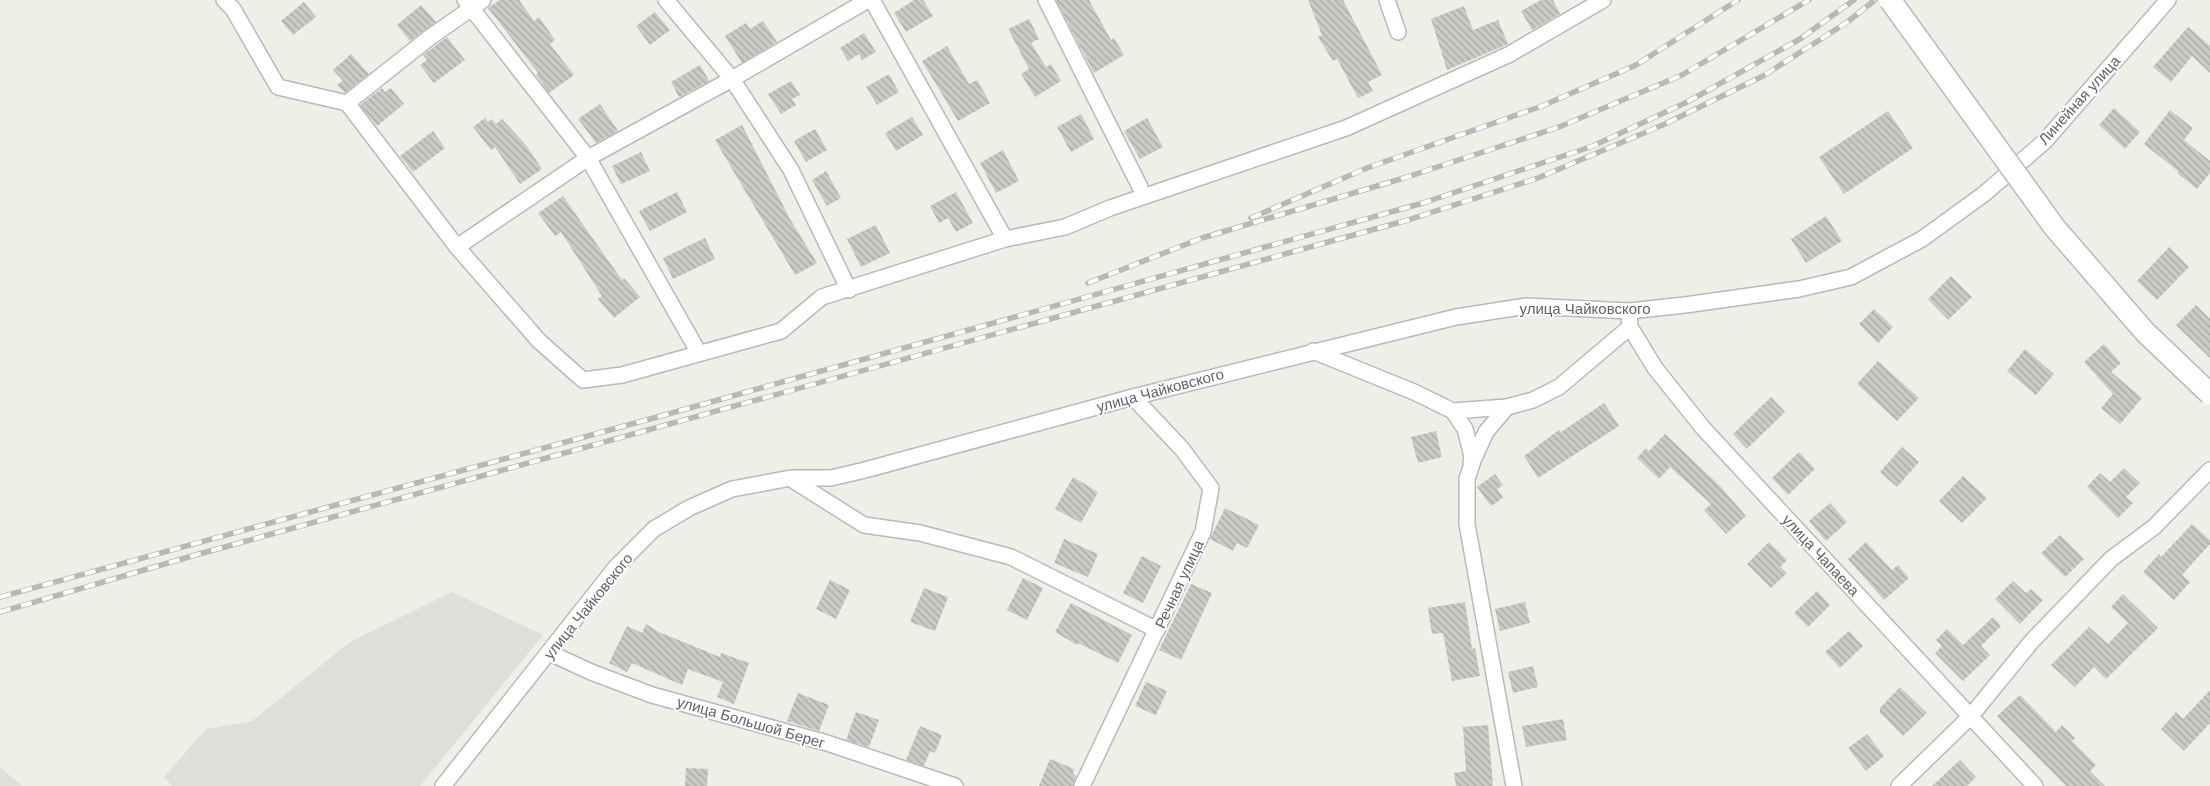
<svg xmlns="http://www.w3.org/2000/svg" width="2210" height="786" font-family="Arial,sans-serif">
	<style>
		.industrial { fill: #dfded9 }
		.building { fill: url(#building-back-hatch) }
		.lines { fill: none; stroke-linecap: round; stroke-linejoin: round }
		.street-casing { stroke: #b7b9bd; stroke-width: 18 }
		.street { stroke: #fff; stroke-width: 15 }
		.rail-casing { stroke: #b7b8b8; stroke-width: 5.5 }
		.rail { stroke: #fff; stroke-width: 4; stroke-dasharray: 11; stroke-linecap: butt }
		.secondary-bridge-casing { stroke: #b6b9be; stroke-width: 24; stroke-linecap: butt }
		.secondary-bridge { stroke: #fff; stroke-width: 21 }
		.labels { text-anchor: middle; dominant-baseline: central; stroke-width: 4; stroke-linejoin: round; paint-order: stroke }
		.street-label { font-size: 15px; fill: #5f6267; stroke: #fff }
	</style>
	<defs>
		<pattern id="building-back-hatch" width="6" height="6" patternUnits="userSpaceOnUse" patternTransform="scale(1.25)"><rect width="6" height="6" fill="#cccac4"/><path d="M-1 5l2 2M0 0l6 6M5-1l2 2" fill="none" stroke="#a9a7a3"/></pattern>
	</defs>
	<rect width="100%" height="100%" fill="#f0efe7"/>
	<g class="industrial">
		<path d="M452,592l91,43 -123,151h-248l-8,-9 42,-48 46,-8 98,-79z"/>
		<path d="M0,767l22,19h-22z"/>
	</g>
	<g class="building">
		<path d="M500,0h19l15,21 5,-4 16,23 -5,4 24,31 -25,18 -13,-18 2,-2 -50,-65z"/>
		<path d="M914,0h9l10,16 -27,16 -12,-19z"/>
		<path d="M1056,0h33l22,40 3,-2 10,17 -30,18z"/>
		<path d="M1308,0h35l39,75 -14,7 5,9 -15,7 -21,-39 -4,2 -15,-24 4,-2z"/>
		<path d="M1541,0h12l7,14 -28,16 -11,-19z"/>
		<path d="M304,2l12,15 -23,18 -12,-14z"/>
		<path d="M421,5l15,17 -26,19 -13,-16z"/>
		<path d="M1464,6l9,24 25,-10 10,24 -61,26 -16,-51z"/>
		<path d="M655,12l15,18 -20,15 -14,-19z"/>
		<path d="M1029,19l10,20 -8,4 15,24 5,-3 10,17 -26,16 -14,-23 8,-5 -21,-40z"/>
		<path d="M763,21l14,21 -35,21 -17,-27 21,-13 4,6z"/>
		<path d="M2188,27l22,19v27l-18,-17 -21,26 -18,-15z"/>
		<path d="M864,33l12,19 -14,8 -3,-6 -11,7 -8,-13z"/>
		<path d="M447,37l18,23 -31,23 -14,-18 7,-5 -4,-5z"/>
		<path d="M947,46l22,38 8,-4 13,23 -32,18 -36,-60z"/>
		<path d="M351,54l18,20 -24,19 -8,-8 6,-4 -10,-11z"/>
		<path d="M700,65l9,16 -30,16 -8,-15z"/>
		<path d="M889,74l10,18 -22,13 -11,-18z"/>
		<path d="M791,81l9,14 -8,4 4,6 -15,9 -13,-20z"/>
		<path d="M382,88l3,4 6,-4 13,16 -27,22 -17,-21z"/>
		<path d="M600,104l18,27 -22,12 -18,-24z"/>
		<path d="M2114,108l26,24 -15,17 -26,-24z"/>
		<path d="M2170,110l23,18 -9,12 26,21v12l-13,16 -20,-16 1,-2 -34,-27z"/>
		<path d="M1888,111l25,37 -69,46 -25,-37z"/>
		<path d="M1081,114l13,25 -23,13 -14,-25z"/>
		<path d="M912,117l11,18 -27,16 -11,-18z"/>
		<path d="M485,118l3,4 4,-3 4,5 6,-5 24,26 16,24 -22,15 -25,-37 -4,3 -18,-23z"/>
		<path d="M1147,118l16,29 -23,12 -16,-28z"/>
		<path d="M742,125l48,94 27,44 -22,12 -80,-135z"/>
		<path d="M815,129l12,21 -21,12 -12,-21z"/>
		<path d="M433,131l12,17 -32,24 -13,-16z"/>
		<path d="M1003,150l16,31 -23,12 -16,-30z"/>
		<path d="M641,152l9,19 -29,13 -9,-18z"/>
		<path d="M826,171l15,27 -14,8 -15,-26z"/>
		<path d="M677,192l10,20 -37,19 -11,-20z"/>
		<path d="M956,192l17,31 -17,9 -8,-14 -9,5 -9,-17z"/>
		<path d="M563,196l59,84 2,-2 16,19 -26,21 -16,-19 4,-3 -41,-64 -6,4 -17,-23z"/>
		<path d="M1826,216l16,25 -36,22 -15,-24z"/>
		<path d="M876,225l14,28 -29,14 -14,-28z"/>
		<path d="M705,238l10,21 -42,20 -10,-21z"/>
		<path d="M2169,247l20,20 -32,33 -20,-19z"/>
		<path d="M1951,276l21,21 -24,23 -20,-21z"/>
		<path d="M2196,305l14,14v39l-34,-33z"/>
		<path d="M1874,309l19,18 -15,16 -19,-19z"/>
		<path d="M2104,344l17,19 -10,9 31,26 -22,26 -19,-16 12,-14 -29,-32z"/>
		<path d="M2025,349l29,25 -18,21 -29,-24z"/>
		<path d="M1878,361l41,37 -22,23 -40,-37z"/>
		<path d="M1771,397l14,15 -38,37 -14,-15z"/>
		<path d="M1604,403l15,23 -81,52 -14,-22 35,-26 2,2z"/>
		<path d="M1436,431l6,26 -24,6 -7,-26z"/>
		<path d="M1665,434l56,53 25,29 -20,18 -22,-24 7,-6 -41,-37 -11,12 -22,-21 9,-10 3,3z"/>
		<path d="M1902,447l17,15 -22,25 -17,-15z"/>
		<path d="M1799,452l16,17 -27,26 -16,-17z"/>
		<path d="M2124,468l16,15 -14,14 7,6 -15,15 -31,-31 13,-14 10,9z"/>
		<path d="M1495,474l8,11 -6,4 6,9 -12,8 -14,-19z"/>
		<path d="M1963,476l24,22 -25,25 -23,-22z"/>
		<path d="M1073,477l25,15 -17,31 -26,-14z"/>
		<path d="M1830,503l17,19 -21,19 -17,-20z"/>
		<path d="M1225,508l34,17 -12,23 -10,-5 -4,8 -23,-12z"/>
		<path d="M2192,524l18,16v4l-28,31 8,7 -16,18 -31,-28 16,-18 2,3z"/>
		<path d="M2060,535l24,24 -19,18 -24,-24z"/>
		<path d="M1064,539l34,15 -10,23 -34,-14z"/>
		<path d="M1769,542l18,18 -7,7 7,6 -16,15 -24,-24z"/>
		<path d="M1866,542l26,28 6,-5 11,13 -25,22 -36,-41z"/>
		<path d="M1142,556l19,10 -18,37 -20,-10z"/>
		<path d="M1023,578l20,10 -16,32 -20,-10z"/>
		<path d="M830,580l20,10 -14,29 -20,-10z"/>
		<path d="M2013,581l13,12 5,-4 12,11 -23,24 -25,-25z"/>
		<path d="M1191,584l21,9 -31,67 -22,-10z"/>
		<path d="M924,588l24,9 -13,34 -25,-9z"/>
		<path d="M1817,591l13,14 -22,22 -14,-14z"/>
		<path d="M2123,594l35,34 -52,51 -12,-12 -19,20 -24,-22 38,-38 19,17 20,-21 -17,-16z"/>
		<path d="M1465,602l7,47 3,-1 5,28 -28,5 -9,-48 -11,1 -4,-26z"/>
		<path d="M1525,602l5,21 -30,8 -5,-22z"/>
		<path d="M1071,603l61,32 -14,28 -40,-20 -1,2 -22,-13z"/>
		<path d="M1993,617l8,9 -20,20 9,9 -27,26 -28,-28 7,-7 -6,-6 11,-11 16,16z"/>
		<path d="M646,624l13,8 61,25 1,-4 28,10 -15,41 -17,-7 6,-15 -35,-13 -6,16 -50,-22 -5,9 -18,-9 18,-37 15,7z"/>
		<path d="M1849,631l14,15 -23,22 -15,-16z"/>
		<path d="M1533,666l5,21 -25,6 -5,-21z"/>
		<path d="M1146,682l21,9 -11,24 -21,-9z"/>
		<path d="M1900,687l27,26 -24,23 -23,-23v-5z"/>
		<path d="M2210,690v33l-26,28 -23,-22 15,-17 7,7z"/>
		<path d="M798,693l31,12 -10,26 -32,-10z"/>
		<path d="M2020,695l36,37 6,-7 13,13 -3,3 24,24 -6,6 15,15h-39l-69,-70z"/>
		<path d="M856,712l23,8 -10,27 -23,-7z"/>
		<path d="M1563,719l4,21 -41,7 -4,-21z"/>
		<path d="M1488,725l5,61h-37l-2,-13 12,-2 -3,-44z"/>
		<path d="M920,726l22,9 -7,18 -5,-2 -6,15 -18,-6z"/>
		<path d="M1867,734l17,22 -18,15 -18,-23z"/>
		<path d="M1050,759l24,10 -1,5 3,2 -3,10h-34z"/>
		<path d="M1960,760l16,17 -9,9h-35z"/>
		<path d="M686,768l22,1 -1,17h-22z"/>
	</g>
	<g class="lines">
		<g class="street-casing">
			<g id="street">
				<path d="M224,0l9,9 45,78 69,16 110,144 82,94 44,39 39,-5 159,-44 41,-34 183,-58 60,-12 45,-19 236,-80 162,-73 95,-55"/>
				<path d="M465,0l123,158 111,195"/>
				<path d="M666,0l66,79 59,91 58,120"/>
				<path d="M872,0l133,239"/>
				<path d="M1046,0l94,187"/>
				<path d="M1387,0l11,32"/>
				<path d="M347,103l82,-65 54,-38"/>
				<path d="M457,247l131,-89 144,-79 136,-79"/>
				<path d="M1629,311l1,16 25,41 48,60 332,358"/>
				<path d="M1313,351l101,41 39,19 12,18 7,27 -1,6"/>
				<path d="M1453,411l54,-4"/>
				<path d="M791,479l73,46 56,8 91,24 146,73"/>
				<path d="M550,653l41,19 61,23 175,48 128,43"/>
				<path d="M443,786l173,-219 38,-38 35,-21 43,-19 59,-11h40l34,-8 268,-73 323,-80 71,-11 102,5 56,-6 114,-16 52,-12 71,-38 62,-45 61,-53 123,-141"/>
				<path d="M1082,786l121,-254 8,-44 -29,-39 -49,-52"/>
				<path d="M1514,786l-47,-262v-45l7,-21 12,-26 21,-25 26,-7 26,-13 71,-60"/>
				<path d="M1899,786l71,-69 62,-76 79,-82 43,-32 56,-57"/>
			</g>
		</g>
		<use href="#street" class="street"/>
		<g class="rail-casing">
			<g id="rail">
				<path d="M1251,218l116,-50 175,-62 94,-41 102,-65"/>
				<path d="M1088,283l114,-45 202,-60 155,-51 123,-52 127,-75"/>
				<path d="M0,597l668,-183 755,-211 170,-57 94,-44 113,-63 54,-39"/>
				<path d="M0,612l192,-56 1216,-336 130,-42 127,-54 98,-48 83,-53 29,-23"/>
			</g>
		</g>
		<use href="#rail" class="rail"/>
		<g class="secondary-bridge-casing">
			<path id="secondary-bridge" d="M1890,0l165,228 90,104 65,62"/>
		</g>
		<use href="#secondary-bridge" class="secondary-bridge"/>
	</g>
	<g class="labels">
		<g class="street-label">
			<text transform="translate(2079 100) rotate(-48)">Линейная улица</text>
			<text x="1585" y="308">улица Чайковского</text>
			<text transform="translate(1160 390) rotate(-15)">улица Чайковского</text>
			<text transform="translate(1821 555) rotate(47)">улица Чапаева</text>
			<text transform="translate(1179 584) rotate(-65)">Речная улица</text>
			<text transform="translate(588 606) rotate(-51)">улица Чайковского</text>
			<text transform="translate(751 722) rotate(16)">улица Большой Берег</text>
		</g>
	</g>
</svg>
